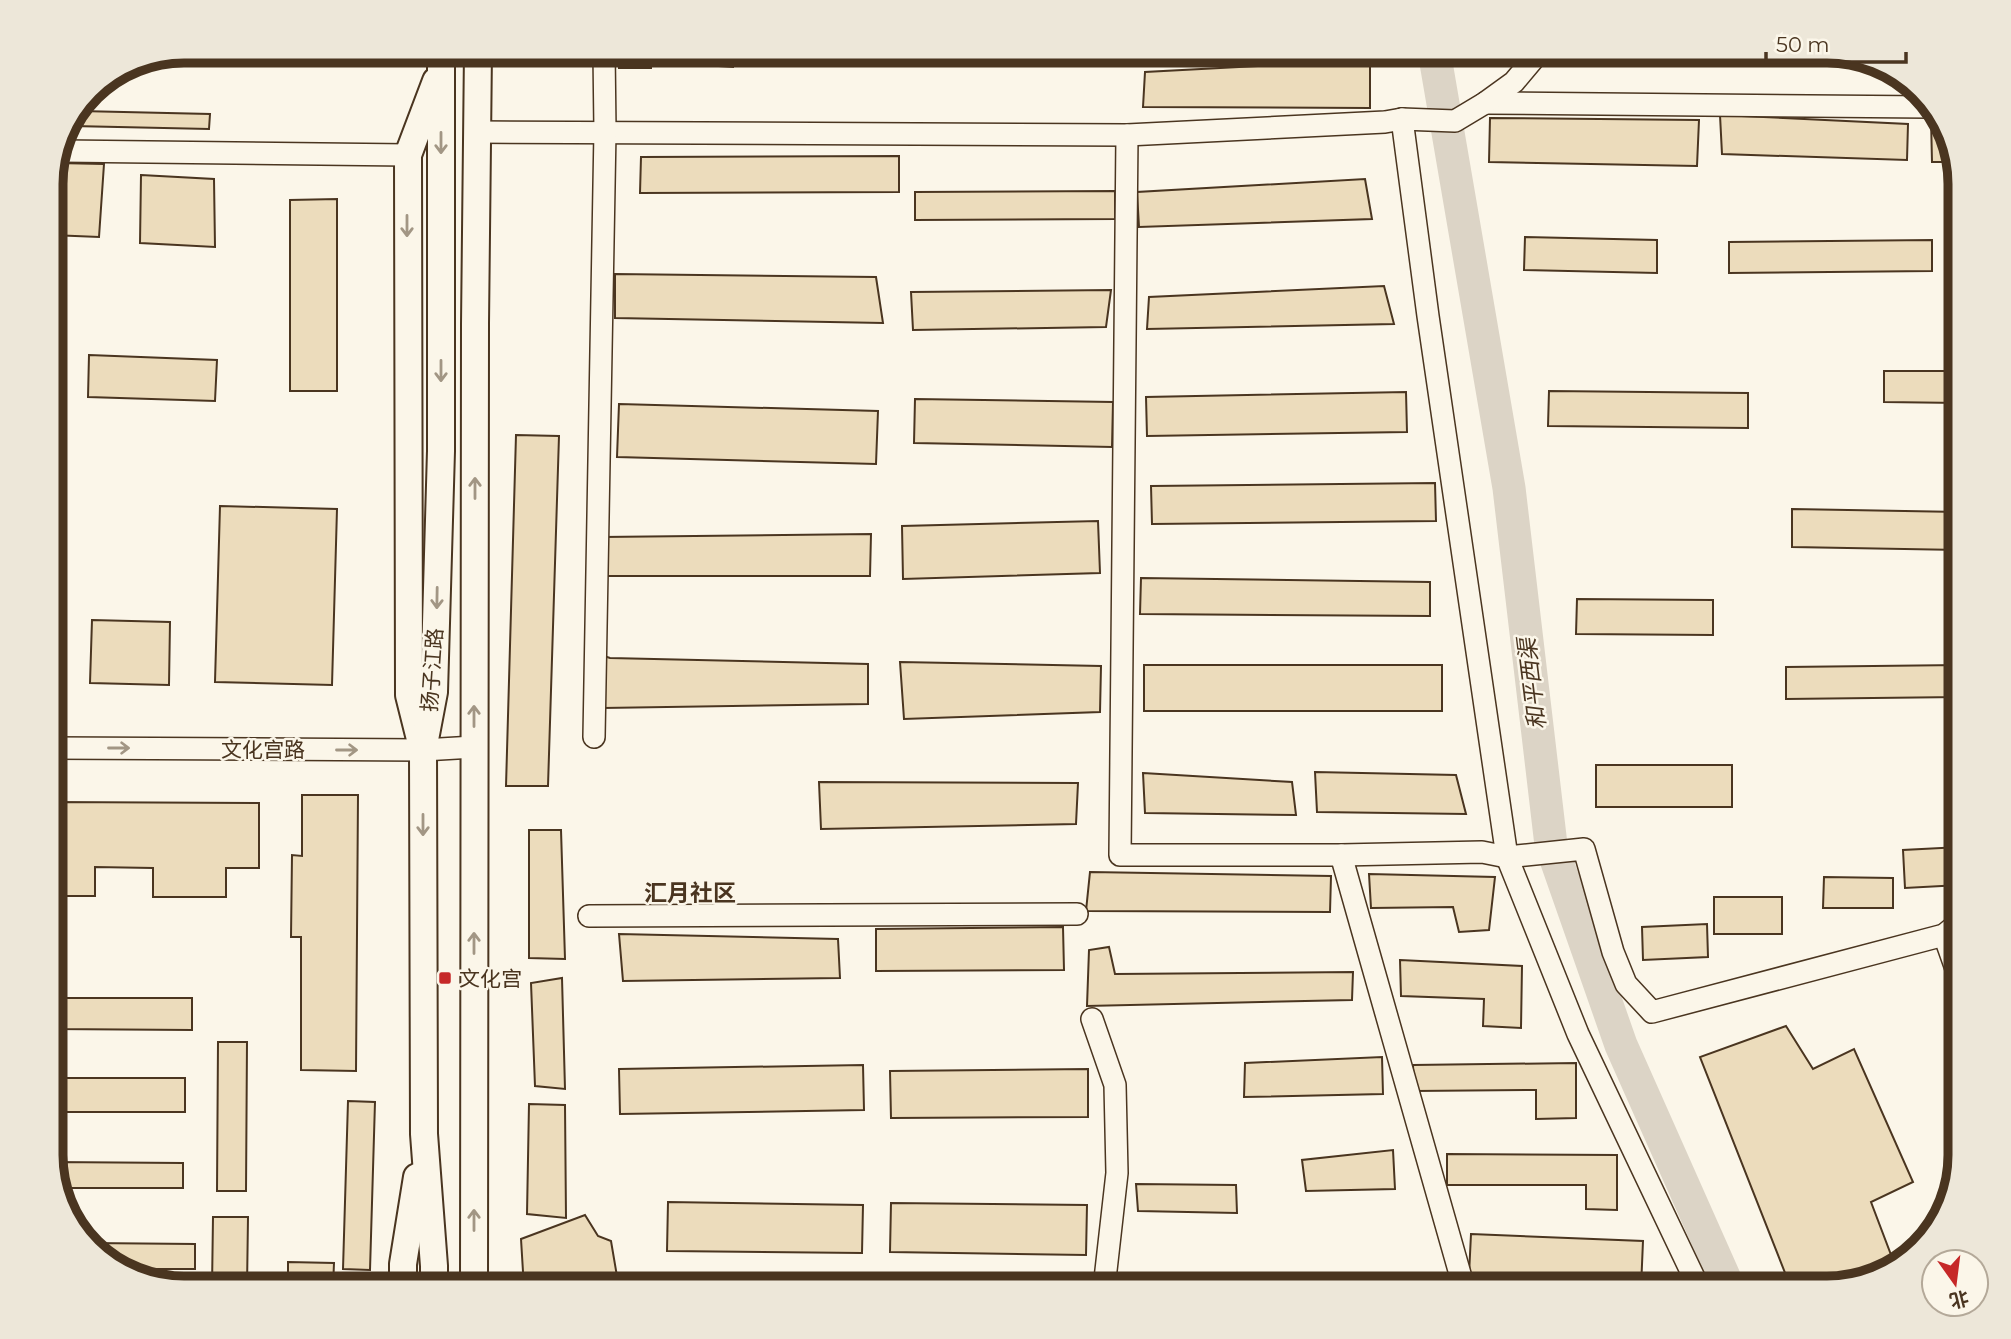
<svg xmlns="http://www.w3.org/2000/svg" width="2011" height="1339" font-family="Montserrat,'Noto Sans SC',sans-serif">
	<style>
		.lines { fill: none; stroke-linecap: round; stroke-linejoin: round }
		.river { stroke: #dcd4c6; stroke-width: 33 }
		.building { fill: #ecdcbc; stroke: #4a3520; stroke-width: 2 }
		.minor-casing { stroke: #4a3520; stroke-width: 24 }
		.major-casing { stroke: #4a3520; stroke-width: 30 }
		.minor { stroke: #fbf6e9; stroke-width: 21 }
		.major { stroke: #fbf6e9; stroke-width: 26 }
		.oneway { stroke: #a29684 }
		.poi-dot { fill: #c62828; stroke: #fbf6e9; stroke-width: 2.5 }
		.labels { text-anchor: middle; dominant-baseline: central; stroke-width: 5; stroke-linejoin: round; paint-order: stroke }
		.street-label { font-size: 21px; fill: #4a3520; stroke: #fbf6e9 }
		.poi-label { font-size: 21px; fill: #4a3520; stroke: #fbf6e9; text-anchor: start }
		.water-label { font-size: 23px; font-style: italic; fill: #4a3520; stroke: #fbf6e9 }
		.neighbourhood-label { font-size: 23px; font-weight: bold; fill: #4a3520; stroke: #fbf6e9 }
		.rim { fill: none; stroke: #4a3520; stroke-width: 9 }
	</style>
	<rect width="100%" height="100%" fill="#fbf6e9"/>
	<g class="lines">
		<path class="river" d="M1434,51l75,437 42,357 70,200 108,243"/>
	</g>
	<g class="building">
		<rect x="619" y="51" width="32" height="17"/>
		<path d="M705,51h28v16l-29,-2z"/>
		<rect x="1577" y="51" width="126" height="4"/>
		<path d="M1730,51h97l6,2 -103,-1z"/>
		<path d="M1370,60v48l-227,-1 2,-35z"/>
		<path d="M80,111l130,3 -1,15 -136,-3z"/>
		<path d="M1720,115l188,9 -1,36 -185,-6z"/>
		<path d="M1490,118l209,2 -2,46 -208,-4z"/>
		<path d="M1931,118h9l6,7 9,37h-23z"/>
		<path d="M899,156v36l-259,1 1,-36z"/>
		<path d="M57,163l47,1 -5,73 -48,-2v-59z"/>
		<path d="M141,175l73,4 1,68 -75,-4z"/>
		<path d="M1365,179l7,40 -233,8 -2,-35z"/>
		<path d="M1115,191v28l-200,1v-28z"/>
		<path d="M337,199v192h-47v-191z"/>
		<path d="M1525,237l132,3v33l-133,-3z"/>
		<path d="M1932,240v31l-203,2v-31z"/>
		<path d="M615,274l261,3 7,46 -268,-5z"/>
		<path d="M1384,286l10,38 -247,5 2,-32z"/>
		<path d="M1111,290l-5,37 -193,3 -2,-38z"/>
		<path d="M89,355l128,5 -2,41 -127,-4z"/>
		<path d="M1884,371h76v32l-76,-1z"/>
		<path d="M1549,391l199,2v35l-200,-2z"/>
		<path d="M1406,392l1,40 -260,4 -1,-39z"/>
		<path d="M915,399l198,3 -1,45 -198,-4z"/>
		<path d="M619,404l259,7 -2,53 -259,-7z"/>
		<path d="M516,435l43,1 -11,350h-42z"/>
		<path d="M1435,483l1,38 -284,3 -1,-38z"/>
		<path d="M220,506l117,3 -5,176 -117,-3z"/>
		<path d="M1792,509l168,3v38l-168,-3z"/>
		<path d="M1098,521l2,52 -197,6 -1,-53z"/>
		<path d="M871,534l-1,42h-266l-2,-39z"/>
		<path d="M1141,578l289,4v34l-290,-2z"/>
		<path d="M1577,599l136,1v35l-137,-1z"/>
		<path d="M92,620l78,2 -1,63 -79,-2z"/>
		<path d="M601,655l9,3 258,6v40l-265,4z"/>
		<path d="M900,662l201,4 -1,46 -196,7z"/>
		<rect x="1144" y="665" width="298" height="46"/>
		<path d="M1960,665v32l-174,2v-32z"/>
		<rect x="1596" y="765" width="136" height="42"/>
		<path d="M1315,772l141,3 10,39 -149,-2z"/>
		<path d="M1143,773l149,9 4,33 -151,-2z"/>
		<path d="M819,782l259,1 -2,41 -255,5z"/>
		<path d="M302,795h56l-2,276 -55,-1v-133h-10l1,-82 10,1z"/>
		<path d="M51,802l208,1v65h-33v29h-73v-29l-58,-1v29h-44z"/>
		<path d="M529,830h32l4,129 -36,-1z"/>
		<path d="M1960,847v38l-55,3 -2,-38z"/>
		<path d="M1090,872l241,4 -1,36 -244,-1z"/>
		<path d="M1369,874l126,3 -6,53 -30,2 -6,-25 -82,1z"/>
		<path d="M1824,877l69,1v30h-70z"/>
		<rect x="1714" y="897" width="68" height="37"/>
		<path d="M1707,924l1,33 -65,3 -1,-33z"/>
		<path d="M1063,927l1,43 -188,1v-42z"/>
		<path d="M619,934l219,5 2,39 -217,3z"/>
		<path d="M1109,947l6,27 238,-2 -1,28 -265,6 2,-56z"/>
		<path d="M1400,960l122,6 -1,62 -38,-2 1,-27 -83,-3z"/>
		<path d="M562,978l3,111 -30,-3 -4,-103z"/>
		<path d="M51,998h141v32l-141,-1z"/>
		<path d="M1786,1026l27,43 41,-20 59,133 -42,20 25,66 -3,3 -66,17h-36l-91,-231z"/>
		<path d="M218,1042h29l-1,149h-29z"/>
		<path d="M1382,1057l1,37 -139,3 1,-34z"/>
		<path d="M1576,1063v55l-40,1v-29l-122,1 -1,-26z"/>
		<path d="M863,1065l1,45 -244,4 -1,-45z"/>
		<path d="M1088,1069v48l-197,1 -1,-47z"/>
		<rect x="51" y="1078" width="134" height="34"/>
		<path d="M348,1101l27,1 -5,168 -27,-1z"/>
		<path d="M529,1104l36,1 1,113 -39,-4z"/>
		<path d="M1393,1150l2,39 -89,2 -4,-31z"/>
		<path d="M1447,1154l170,1v55l-31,-1v-24h-139z"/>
		<path d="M51,1162l132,1v25h-125z"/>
		<path d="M1136,1184l100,1 1,28 -99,-2z"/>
		<path d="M668,1202l195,3 -1,48 -195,-2z"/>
		<path d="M891,1203l196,2 -1,50 -196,-3z"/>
		<path d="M585,1215l13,21 13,5 8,47h-95l-3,-49z"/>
		<path d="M213,1217h35l-1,71h-35z"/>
		<path d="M1471,1234l172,7 -2,47h-39v-7l-133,-6z"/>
		<path d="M89,1243l106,1v25h-75l-10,-3z"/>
		<path d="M288,1262l46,1 -1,25h-45z"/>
		<path d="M1433,1273l1,15h-103l-1,-10z"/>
		<path d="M1156,1281l107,3 -1,4h-106z"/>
	</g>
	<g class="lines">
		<g class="minor-casing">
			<g id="minor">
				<path d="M1485,103l445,4"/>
				<path d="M1402,119l26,197 79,541 71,177 121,254"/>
				<path d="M477,132l650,3 258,-13 17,-3 53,2 30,-18 29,-21 26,-31"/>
				<path d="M1127,135l-7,720h221l141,-3 25,5 77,-8 29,103 13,32 26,28 292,-77 16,-13"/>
				<path d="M62,151l346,4"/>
				<path d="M594,737l11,-606 -1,-80"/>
				<path d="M51,748l372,2 51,-3"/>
				<path d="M1341,855l123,433"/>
				<path d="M589,916l488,-2"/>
				<path d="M1944,935l16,45"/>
				<path d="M1092,1019l23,66 2,88 -13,115"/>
			</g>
		</g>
		<g class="major-casing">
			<g id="major">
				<path d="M421,743l-12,-48 -1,-540 28,-74"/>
				<path d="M403,1288v-24l14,-87"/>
				<path d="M434,1288v-22l-10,-132 -1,-384 11,-58 7,-241v-400"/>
				<path d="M474,1288l1,-964 3,-273"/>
			</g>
		</g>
		<use href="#minor" class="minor"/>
		<use href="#major" class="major"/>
	</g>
	<defs><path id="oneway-shaft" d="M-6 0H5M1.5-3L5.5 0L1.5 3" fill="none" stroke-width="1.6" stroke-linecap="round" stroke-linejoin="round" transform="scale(1.75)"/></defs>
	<g class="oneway">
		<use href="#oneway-shaft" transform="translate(441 143) rotate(90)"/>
		<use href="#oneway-shaft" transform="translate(407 226) rotate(90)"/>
		<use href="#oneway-shaft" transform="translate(441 371) rotate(90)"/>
		<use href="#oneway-shaft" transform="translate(475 488) rotate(-90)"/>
		<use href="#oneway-shaft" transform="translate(437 598) rotate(91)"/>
		<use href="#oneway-shaft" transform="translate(474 716) rotate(-90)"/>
		<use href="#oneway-shaft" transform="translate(119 748)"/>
		<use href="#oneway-shaft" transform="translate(347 750)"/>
		<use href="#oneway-shaft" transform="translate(423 825) rotate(90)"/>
		<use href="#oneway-shaft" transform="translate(474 943) rotate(-90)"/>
		<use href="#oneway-shaft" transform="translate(474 1220) rotate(-90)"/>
	</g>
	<rect class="poi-dot" x="438" y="971" width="14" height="14" rx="3.5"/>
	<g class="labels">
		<g class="street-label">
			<text transform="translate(432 670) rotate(-86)">扬子江路</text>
			<text x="263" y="749">文化宫路</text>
		</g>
		<g class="poi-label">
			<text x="459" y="978">文化宫</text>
		</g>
		<g class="water-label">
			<text transform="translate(1532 684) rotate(-97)">和平西渠</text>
		</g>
		<g class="neighbourhood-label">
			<text x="690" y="893">汇月社区</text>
		</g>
	</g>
	<path d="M0 0H2011V1339H0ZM184 63H1827A121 121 0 0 1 1948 184V1155A121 121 0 0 1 1827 1276H184A121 121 0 0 1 63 1155V184A121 121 0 0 1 184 63Z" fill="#ede7d9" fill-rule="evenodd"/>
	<path class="rim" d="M184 63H1827A121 121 0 0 1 1948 184V1155A121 121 0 0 1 1827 1276H184A121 121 0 0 1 63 1155V184A121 121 0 0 1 184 63Z"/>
	<g transform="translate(1955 1283) rotate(166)"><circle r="33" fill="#fbf6e9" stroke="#b4a999" stroke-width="2"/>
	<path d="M0-5L12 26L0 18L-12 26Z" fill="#c62828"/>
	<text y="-10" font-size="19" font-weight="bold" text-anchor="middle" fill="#4a3520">北</text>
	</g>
	<path d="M1766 52v10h140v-10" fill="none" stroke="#4a3520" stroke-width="3.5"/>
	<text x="1776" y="52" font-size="21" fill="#4a3520" stroke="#fbf6e9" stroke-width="5" paint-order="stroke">50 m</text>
</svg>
